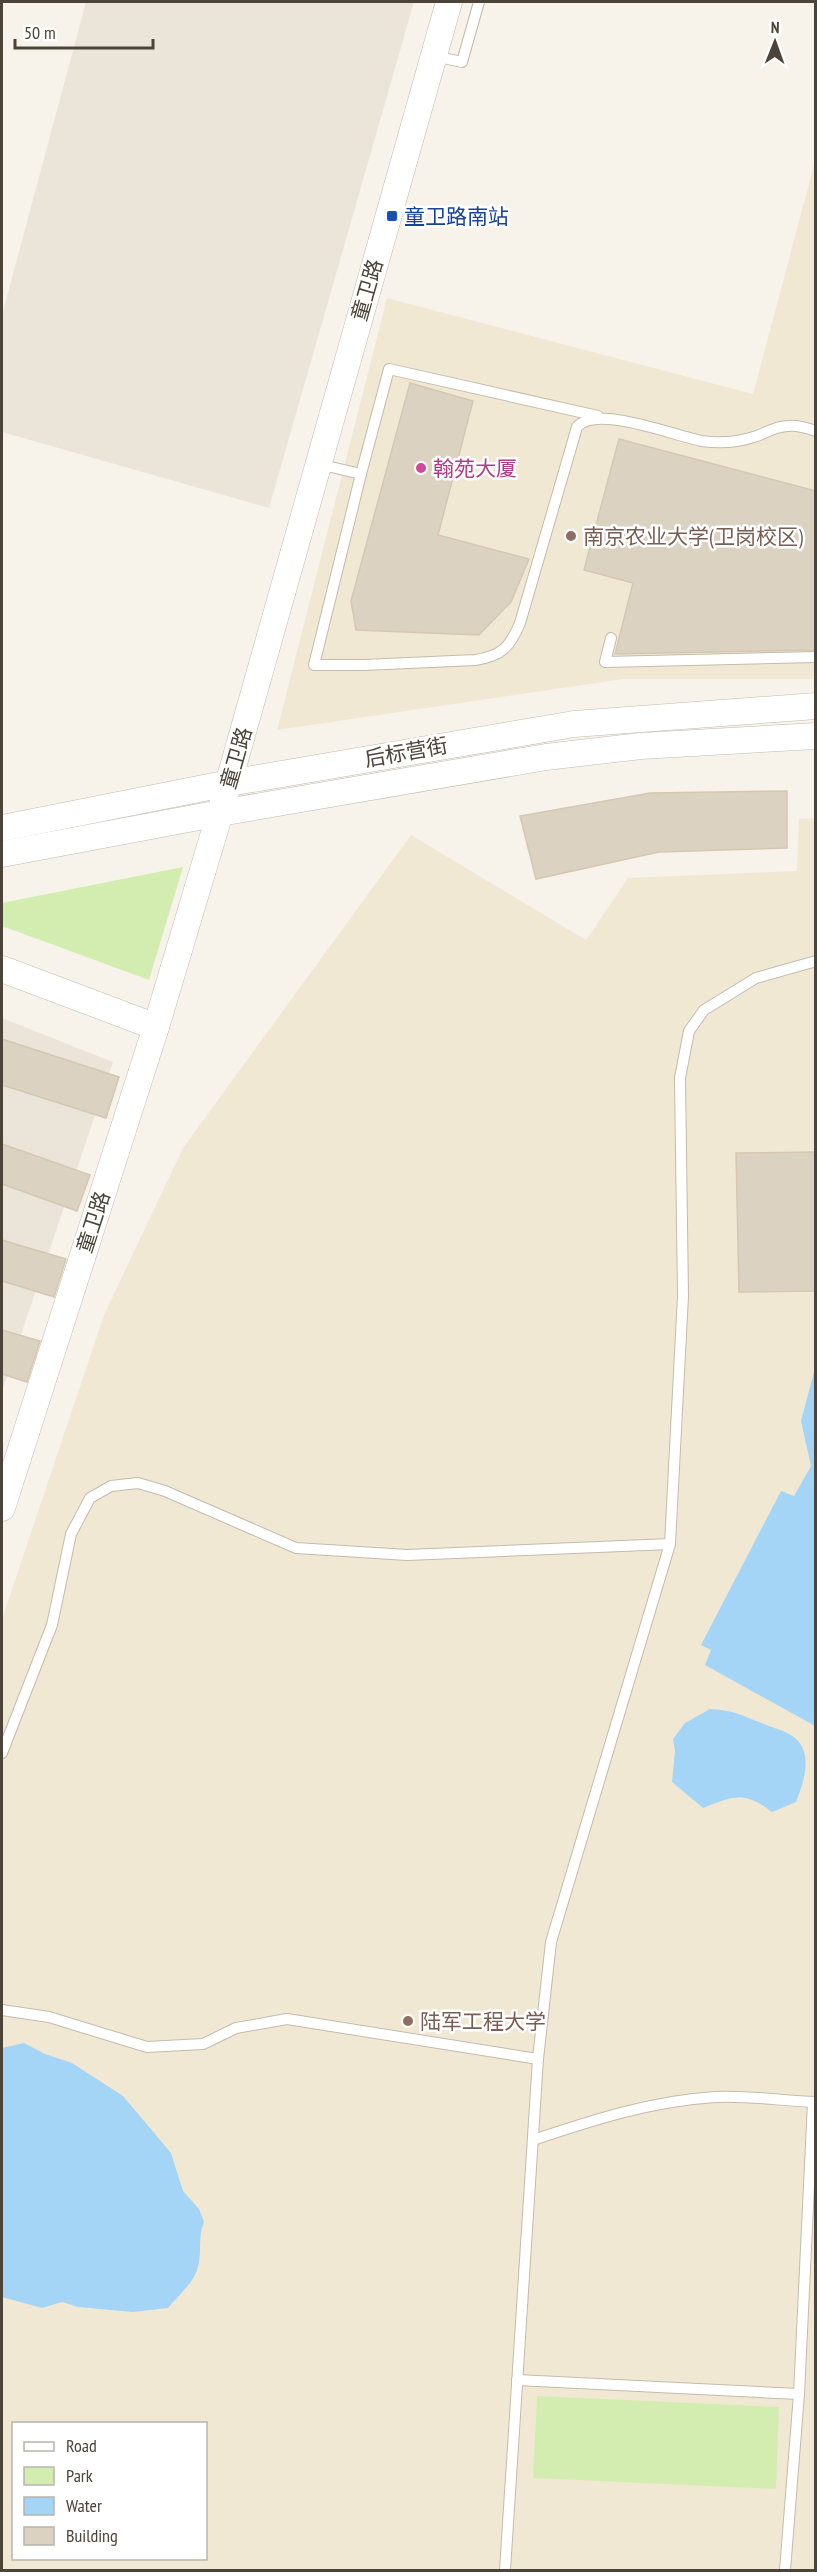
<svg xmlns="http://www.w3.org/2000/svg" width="817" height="2572" font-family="'PT Sans Narrow','Noto Sans SC',sans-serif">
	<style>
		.residential { fill: #ebe5d9 }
		.education { fill: #f1e8d4; fill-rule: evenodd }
		.green { fill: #d3edb1 }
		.water { fill: #a4d5f7 }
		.building { fill: #dcd2c2; stroke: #d5c7b2; stroke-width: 1.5 }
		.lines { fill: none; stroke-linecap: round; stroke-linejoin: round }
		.service-casing { stroke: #c3bbac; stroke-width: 12 }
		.tertiary-casing { stroke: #c3bbac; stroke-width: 27 }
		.service { stroke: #fff; stroke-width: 10 }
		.tertiary { stroke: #fff; stroke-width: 26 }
		.transit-dot { fill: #1a4fb4; stroke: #fff; stroke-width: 2 }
		.hotel-dot { fill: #d1479c; stroke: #fff; stroke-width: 2 }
		.education-dot { fill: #8d6e63; stroke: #fff; stroke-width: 2 }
		.labels { text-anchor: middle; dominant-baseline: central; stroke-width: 5; stroke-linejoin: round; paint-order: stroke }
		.transit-label { font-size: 21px; fill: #164399; stroke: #fff; text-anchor: start }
		.street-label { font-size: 21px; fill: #4c4438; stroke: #fff }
		.hotel-label { font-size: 21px; fill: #b23c85; stroke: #fff; text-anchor: start }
		.education-label { font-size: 21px; fill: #785e54; stroke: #fff; text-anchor: start }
	</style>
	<rect width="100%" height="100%" fill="#f7f3eb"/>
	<g class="residential">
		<path d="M86,2h328l-145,506 -267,-76v-117z"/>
		<path d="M2,1018l111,44 -111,329z"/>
	</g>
	<g class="education">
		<path d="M815,161v518h-192l-346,51 110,-432 366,96z"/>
		<path d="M815,818v1752h-813v-951l102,-304 79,-167 228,-313 175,105 42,-62 169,-7 2,-52zM14,2424h192v134h-192z"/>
	</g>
	<g class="green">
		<path d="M183,867l-34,113 -147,-54v-23z"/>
		<path d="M537,2396l242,11 -3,82 -243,-11z"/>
	</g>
	<g class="water">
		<path d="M814,1372h1v354l-110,-61 6,-15 -10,-5 80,-154 13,5 17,-30 -10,-45z"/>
		<path d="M710,1709c27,2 30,6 54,15 11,5 25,7 33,16 16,15 6,45 -1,62l-24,10c-29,-22 -39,-15 -69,-4l-31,-26 3,-31 -2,-12 12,-16z"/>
		<path d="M24,2043l21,11 27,9 51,33 48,57 12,38 16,18 5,13c-7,16 -1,31 -7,48 -4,13 -20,27 -29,38l-35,4 -55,-5 -16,-5 -20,6 -40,-11v-249z"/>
	</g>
	<g class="building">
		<path d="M410,383l63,18 -35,134 91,24 -18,43 -32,33 -123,-5 -5,-29z"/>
		<path d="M619,439l197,52v159l-201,4 18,-71 -49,-13z"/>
		<path d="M787,791v57l-128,4 -123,27 -16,-63 130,-23z"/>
		<path d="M2,1039l117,38 -13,41 -104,-33z"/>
		<path d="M2,1144l88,31 -13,36 -75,-27z"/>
		<path d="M816,1152v139l-77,1 -3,-139z"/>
		<path d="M2,1240l64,19 -12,38 -52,-16z"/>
		<path d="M2,1330l38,11 -13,41 -25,-8z"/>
	</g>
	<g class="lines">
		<g class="service-casing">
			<g id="service">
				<path d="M434,56l28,6 17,-60"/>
				<path d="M318,464l43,10 28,-105 209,47"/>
				<path d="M361,474l-47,191h50l111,-5c27,-4 35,-13 45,-37l57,-196c19,-23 98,9 125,14 19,3 37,1 55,-5 10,-4 20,-10 31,-10 9,-1 19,2 28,5"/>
				<path d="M611,638l-6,24 211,-5"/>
				<path d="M2,1753l50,-128 19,-91 19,-36 21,-12 27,-3 27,8 131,57 111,7 263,-11"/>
				<path d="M2,2010l47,7 98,30 56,-3 33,-16 51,-9 251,40"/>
				<path d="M533,2140c60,-20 118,-39 182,-43 33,-2 68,4 101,5"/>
				<path d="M517,2380l282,14"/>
				<path d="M505,2570l33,-511 13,-117 119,-398 13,-248 -3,-218 9,-47 15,-21 52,-32 60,-17"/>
				<path d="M785,2570l14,-176 14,-292"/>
			</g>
		</g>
		<g class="tertiary-casing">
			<g id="tertiary">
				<path d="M2,828l227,-45 345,-59 242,-18"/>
				<path d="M2,854l218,-41 326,-56 95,-11 175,-10"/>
				<path d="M2,969l154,58"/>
				<path d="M2,1508l154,-481 64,-214 229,-811"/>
			</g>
		</g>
		<use href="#service" class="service"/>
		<use href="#tertiary" class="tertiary"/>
	</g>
	<rect class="transit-dot" x="386" y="210" width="12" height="12" rx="3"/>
	<circle class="hotel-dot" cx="421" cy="468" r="6"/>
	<g class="education-dot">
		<circle cx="571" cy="536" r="6"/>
		<circle cx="408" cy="2021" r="6"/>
	</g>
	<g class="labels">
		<g class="transit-label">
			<text x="404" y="216">童卫路南站</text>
		</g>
		<g class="street-label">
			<text transform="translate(367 290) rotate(-74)">童卫路</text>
			<text transform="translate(406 752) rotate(-10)">后标营街</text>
			<text transform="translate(236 758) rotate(-74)">童卫路</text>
			<text transform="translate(93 1222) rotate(-72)">童卫路</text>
		</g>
		<g class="hotel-label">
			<text x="433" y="468">翰苑大厦</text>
		</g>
		<g class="education-label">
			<text x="583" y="536">南京农业大学(卫岗校区)</text>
			<text x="420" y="2021">陆军工程大学</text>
		</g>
	</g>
	<rect width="817" height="2572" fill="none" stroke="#4c4438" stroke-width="6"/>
	<rect x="12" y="2422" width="195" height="138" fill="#ffffff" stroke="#b7b4af" stroke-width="1.5"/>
	<rect x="24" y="2442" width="30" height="9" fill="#ffffff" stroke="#b7b4af" stroke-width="1.5"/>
	<text x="66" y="2452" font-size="18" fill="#4c4438">Road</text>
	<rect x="24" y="2467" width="30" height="18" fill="#d3edb1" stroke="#b7b4af" stroke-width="1.5"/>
	<text x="66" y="2482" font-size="18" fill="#4c4438">Park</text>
	<rect x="24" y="2497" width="30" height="18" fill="#a4d5f7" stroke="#b7b4af" stroke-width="1.5"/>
	<text x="66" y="2512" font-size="18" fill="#4c4438">Water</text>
	<rect x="24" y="2527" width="30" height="18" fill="#dcd2c2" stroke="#b7b4af" stroke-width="1.5"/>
	<text x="66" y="2542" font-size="18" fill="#4c4438">Building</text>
	<g transform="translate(775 42) rotate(1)" stroke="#ffffff" stroke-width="4.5" paint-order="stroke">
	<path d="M0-4.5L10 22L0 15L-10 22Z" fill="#4c4438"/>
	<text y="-9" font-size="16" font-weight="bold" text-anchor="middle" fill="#4c4438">N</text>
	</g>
	<path d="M15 39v9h138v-9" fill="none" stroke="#4c4438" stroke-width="3"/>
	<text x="24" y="39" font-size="18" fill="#4c4438" stroke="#ffffff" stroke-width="4.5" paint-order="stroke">50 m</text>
</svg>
